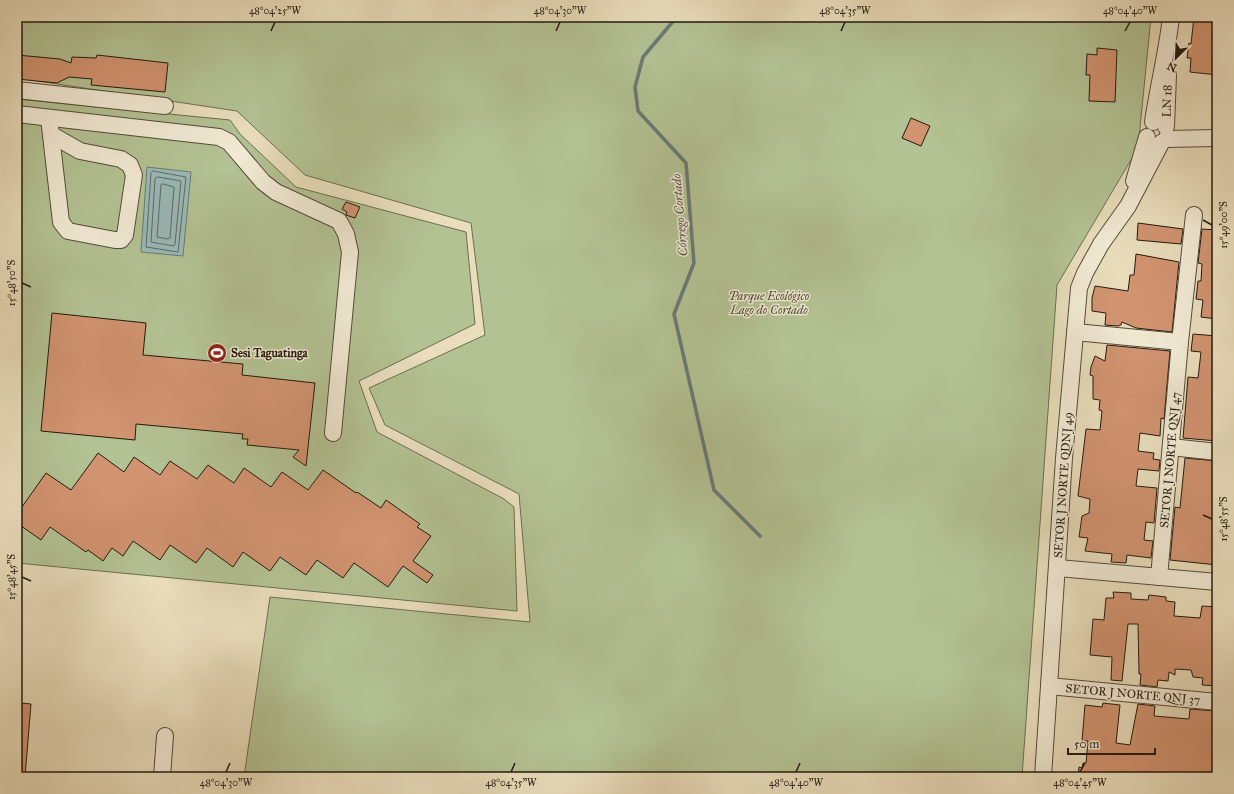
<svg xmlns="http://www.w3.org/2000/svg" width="1234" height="794" font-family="'IM FELL Great Primer',serif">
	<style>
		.green { fill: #b3c293; stroke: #6b6e51 }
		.water { fill: #9abab9; stroke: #6a7a75 }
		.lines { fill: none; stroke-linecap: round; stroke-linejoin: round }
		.shore { stroke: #5e6a64; stroke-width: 1 }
		.stream { stroke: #6a7a75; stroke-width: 3.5 }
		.building { fill: #d19370; stroke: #231a0f }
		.minor-casing { stroke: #544b3a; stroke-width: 18 }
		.minor { stroke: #f1e9d3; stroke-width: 16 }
		.ticks { fill: none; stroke: #231a0f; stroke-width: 1.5 }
		.labels { text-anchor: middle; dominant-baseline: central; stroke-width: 3; stroke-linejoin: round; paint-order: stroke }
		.street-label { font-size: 12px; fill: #231a0f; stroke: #f1e9d3 }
		.park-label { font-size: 12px; font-style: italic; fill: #4e4c37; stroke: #f1e9d3 }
		.poi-label { font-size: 12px; font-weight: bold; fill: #231a0f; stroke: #f1e9d3; text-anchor: start }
		.water-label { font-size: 13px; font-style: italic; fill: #4d524a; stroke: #f1e9d3 }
		.neatline { fill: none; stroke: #231a0f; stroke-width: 1.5 }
		.ticks-label { font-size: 10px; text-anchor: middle; fill: #231a0f }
	</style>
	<rect width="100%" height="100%" fill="#e9ddbb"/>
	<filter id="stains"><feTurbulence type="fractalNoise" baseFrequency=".005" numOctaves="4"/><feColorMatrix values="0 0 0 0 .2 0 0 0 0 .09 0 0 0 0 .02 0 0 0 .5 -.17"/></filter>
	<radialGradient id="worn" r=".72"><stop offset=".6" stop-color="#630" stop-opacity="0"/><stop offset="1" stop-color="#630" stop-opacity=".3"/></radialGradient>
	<g class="green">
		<path d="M17,17h1134l-13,131 -81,137 -35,492h-778l26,-180 260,25 -11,-128 -134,-69 -16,-37 116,-53 -14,-112 -166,-48 -68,-64 -220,-33z"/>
		<path d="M17,99l213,21 10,14 56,53 170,45 9,92 -116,57 18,51 127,67 10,8 3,104 -500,-48z"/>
	</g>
	<path class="water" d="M147,167l44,5 -8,84 -42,-4z"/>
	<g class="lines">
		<g class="shore">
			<path d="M153,171l33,6 -8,75 -32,-5 5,-74z"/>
			<path d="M158,177l23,4 -6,63 -1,2 -23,-4 4,-63z"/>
			<path d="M163,184l11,3 -4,51 -2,1 -11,-2 4,-52z"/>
		</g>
		<path class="stream" d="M674,17l1,2 -32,38 -8,30 3,24 48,52 8,100 -20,51 40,176 46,46"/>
	</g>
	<g class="building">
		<path d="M1194,17h23v58l-27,-3 1,-14h-4l2,-15 2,1z"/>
		<path d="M1097,48l20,2 -2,52 -26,-1 1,-26h-4l1,-21 10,1z"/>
		<path d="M17,55l43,4 11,4 1,-6 24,1 1,-3 71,8 -3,29 -74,-7 1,-6 -23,-2 -12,6 -40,-4z"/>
		<path d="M911,118l19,8 -9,20 -19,-8z"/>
		<path d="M346,202l14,5 -5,11 -9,-3 1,-3 -5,-3z"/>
		<path d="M1138,223l45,6 -2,15 -44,-4z"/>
		<path d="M1202,229l15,1v89l-16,-2 2,-17 -7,-1 2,-18h3l1,-17 -4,-1z"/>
		<path d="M1136,254l43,8 -7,70 -36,-4 -14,-6 -1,3 -3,1 -13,-1 1,-12 -14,-2v-13l3,-12 33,5 2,-16h4z"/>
		<path d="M52,313l94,10 -3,32 100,9 -1,11 73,8 -9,83 -13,-9 6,-7 -52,-5 1,-6h-6l1,-5 -107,-10 -1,16 -94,-9z"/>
		<path d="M1193,334l24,2v105l-34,-3 5,-61 10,1 3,-26 -10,-1z"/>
		<path d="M1107,345l63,6 -6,68 -3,-1 -1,18 -20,-3 -2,18 16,2 -1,6 7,1 -1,11 -21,-2 -2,17 21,2 -3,35 -8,-1 -2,18 9,1 -2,17 -24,-3 -1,8 -15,-1 1,-8 -27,-3 3,-13 -9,-1 3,-21 7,-3 1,-14 -12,-3 8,-67 14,1 2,-19 -3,-1 1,-10 -7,-1v-23l-3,-1 1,-8 4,-11 10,5z"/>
		<path d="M98,453l26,19 10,-15 26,18 10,-14 27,18 11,-14 26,18 10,-15 27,19 11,-15 26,18 15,-20 33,23 1,-1 24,16 5,-8 34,24 -3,3 14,9 -18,25 20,14 -6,8 -24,-17 -15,21 -34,-24 -11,15 -26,-18 -11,15 -26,-18 -10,14 -27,-19 -10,15 -26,-19 -11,15 -26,-18 -10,15 -27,-19 -10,15 -11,-8 -9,13 -15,-11 -2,2 -36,-25 -9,13 -24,-17v-9l29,-41 25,17z"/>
		<path d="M1185,458l32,3v104l-47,-5 5,-53 5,1z"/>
		<path d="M1113,592l18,1v6l17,1 1,-5 17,2v4l9,1 -1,14 26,2 2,-12 15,1v79l-15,-1 1,-7 -10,-1 -2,-7 -16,-1v6l-6,-3 -1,9 -10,-1 -1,7 -17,-2 1,-11h-2l-1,-50h-10l-6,57 -11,-1 1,-23 -22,-2 3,-36 11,1 2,-22h8z"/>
		<path d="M21,703l10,1 -6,73h-8v-39z"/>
		<path d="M1103,703l17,2 -4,38 14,2 8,-41 17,2 -1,10 35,3 1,-10 27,2 -1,66h-103v-3l-17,-1 -1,4h-17l1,-10 3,1 1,-5h3l2,-22h-6l3,-36 17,2z"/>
	</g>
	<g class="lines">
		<g class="minor-casing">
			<g id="minor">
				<path d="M17,90l148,16"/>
				<path d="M17,114l202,23 10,5 34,40 13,10 63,29 7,13 4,18 -17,181"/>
				<path d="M49,118l12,104 7,9 47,9h6l4,-5 9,-60 -4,-10 -9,-6 -41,-8 -28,-16"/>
				<path d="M1153,122c5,-35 14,-69 18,-105"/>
				<path d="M1166,127l2,-52"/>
				<path d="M1166,139l51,-1"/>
				<path d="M1134,181l13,-44"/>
				<path d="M1075,332l105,10"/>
				<path d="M1171,447l46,5"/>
				<path d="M1058,568l159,14"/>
				<path d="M1159,577l21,-235 14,-127"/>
				<path d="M1049,686l168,16"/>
				<path d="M162,777l3,-41"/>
				<path d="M1043,777l21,-319 15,-170 6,-15 16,-29 27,-38 33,-63"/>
			</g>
		</g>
		<use href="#minor" class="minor"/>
	</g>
	<path class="ticks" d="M271,31l4,-9M556,31l4,-9M841,31l4,-9M1125,31l5,-9M1203,220l9,5M22,283l9,4M1203,515l9,4M22,577l9,4M226,772l4,-9M511,772l4,-9M796,772l4,-9M1080,772l5,-9"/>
	<defs>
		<g id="stadium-disc" transform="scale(1)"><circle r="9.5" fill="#8f2418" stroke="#f1e9d3"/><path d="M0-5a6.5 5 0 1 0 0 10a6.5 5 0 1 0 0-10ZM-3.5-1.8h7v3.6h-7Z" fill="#fff"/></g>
	</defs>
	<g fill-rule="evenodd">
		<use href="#stadium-disc" x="217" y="353"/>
	</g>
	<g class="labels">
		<g class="street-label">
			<text transform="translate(1167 101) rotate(-88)">LN 18</text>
			<text transform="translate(1170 460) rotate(-85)">SETOR J NORTE QNJ 47</text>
			<text transform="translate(1063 485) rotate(-86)">SETOR J NORTE QDNJ 49</text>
			<text transform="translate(1133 694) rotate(5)">SETOR J NORTE QNJ 37</text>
		</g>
		<g class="park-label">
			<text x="769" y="296">Parque Ecológico<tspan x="769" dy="14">Lago do Cortado</tspan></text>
		</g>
		<g class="poi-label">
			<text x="231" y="353">Sesi Taguatinga</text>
		</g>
		<g class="water-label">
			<text transform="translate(680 215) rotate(-95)">Córrego Cortado</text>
		</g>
	</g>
	<rect width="1234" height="794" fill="none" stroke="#e9ddbb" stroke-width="44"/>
	<g transform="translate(1176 58) rotate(204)" stroke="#f1e9d3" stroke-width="3" paint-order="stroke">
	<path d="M0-3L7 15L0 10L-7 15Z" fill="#231a0f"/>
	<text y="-6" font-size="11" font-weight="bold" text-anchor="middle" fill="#231a0f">N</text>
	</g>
	<path d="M1068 748v6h87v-6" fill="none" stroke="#231a0f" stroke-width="2"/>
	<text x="1074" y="748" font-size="12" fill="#231a0f" stroke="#f1e9d3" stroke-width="3" paint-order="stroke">50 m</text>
	<rect x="22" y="22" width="1190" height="750" class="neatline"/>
	<g class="ticks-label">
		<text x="275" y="14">48°04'25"W</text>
		<text x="560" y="14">48°04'30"W</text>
		<text x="845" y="14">48°04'35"W</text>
		<text x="1130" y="14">48°04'40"W</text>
		<text transform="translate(1223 225) rotate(-90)" y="4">15°49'00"S</text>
		<text transform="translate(11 283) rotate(-90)" y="4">15°48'50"S</text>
		<text transform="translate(1223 519) rotate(-90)" y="4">15°48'55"S</text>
		<text transform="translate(11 577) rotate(-90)" y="4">15°48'45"S</text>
		<text x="226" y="786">48°04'30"W</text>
		<text x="511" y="786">48°04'35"W</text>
		<text x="796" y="786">48°04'40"W</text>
		<text x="1080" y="786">48°04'45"W</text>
	</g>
	<rect width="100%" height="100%" filter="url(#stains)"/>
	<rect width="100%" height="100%" fill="url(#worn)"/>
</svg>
